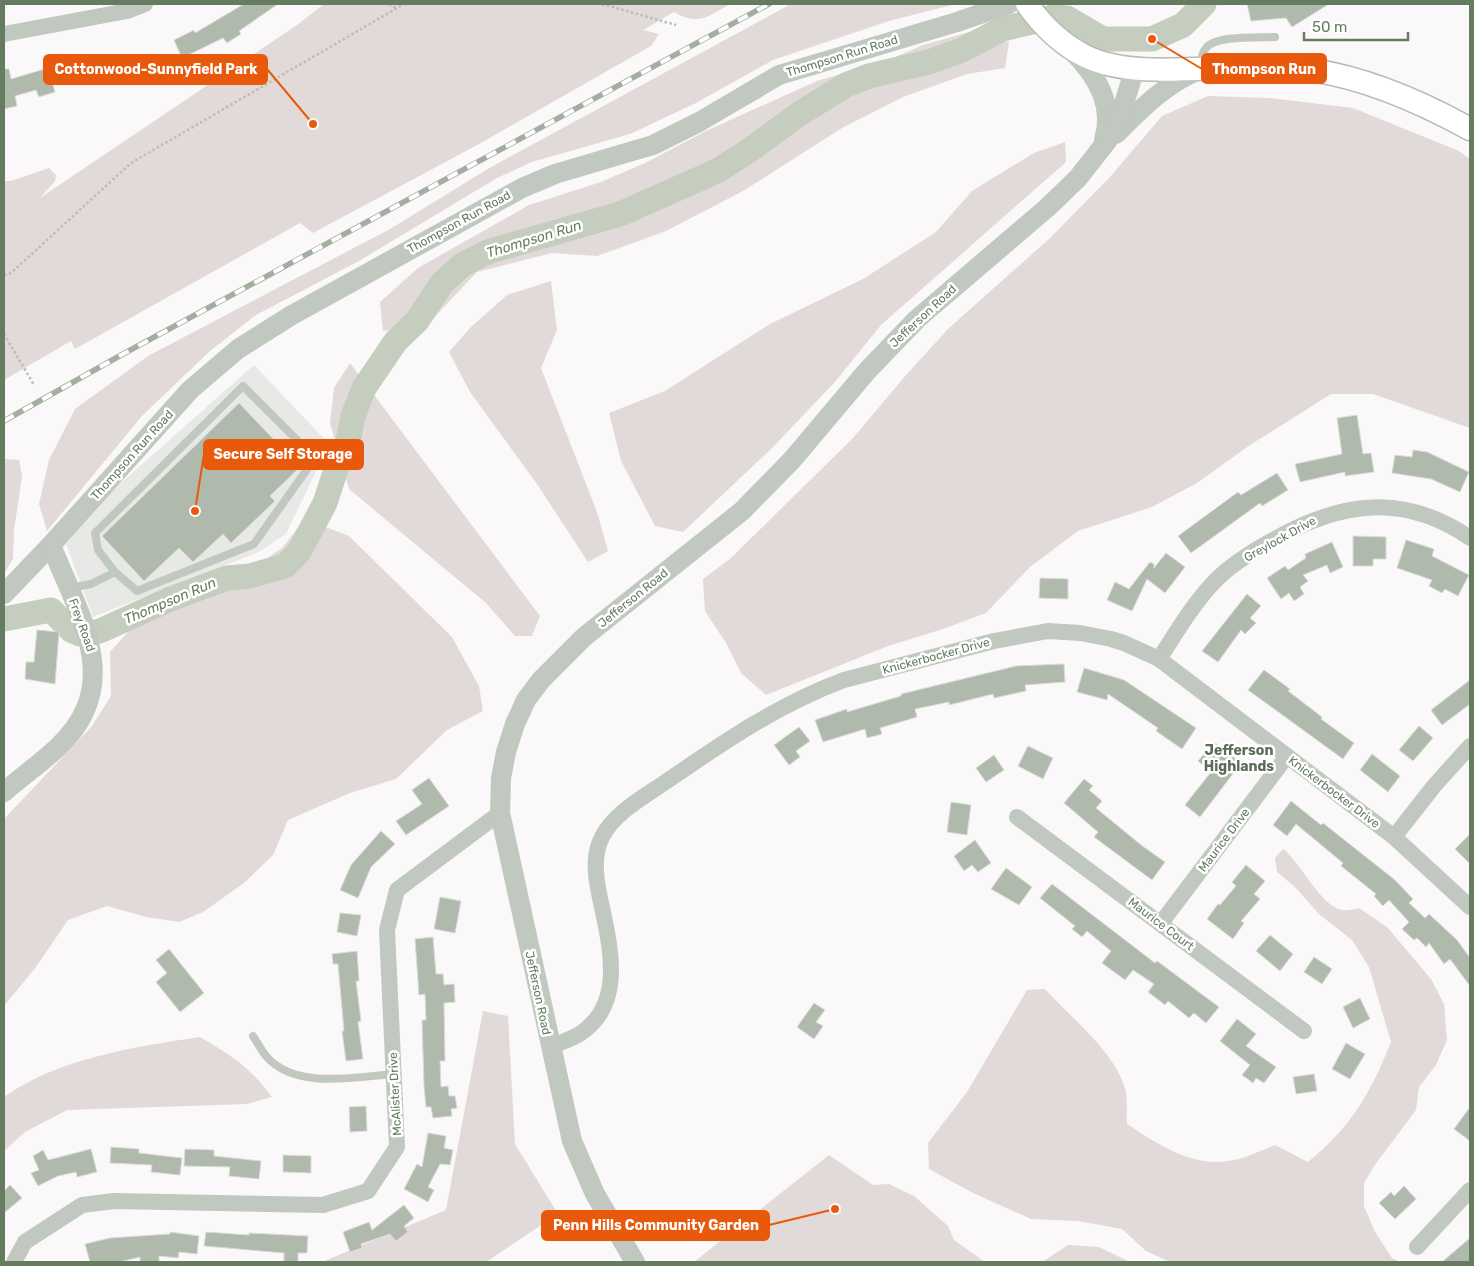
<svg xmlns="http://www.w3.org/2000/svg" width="1474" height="1266" font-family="Rubik,sans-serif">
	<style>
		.built { fill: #e8e9e7 }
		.green { fill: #e1dad9 }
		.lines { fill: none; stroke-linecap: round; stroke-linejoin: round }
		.stream { stroke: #c4cdbe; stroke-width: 4.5 }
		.river { stroke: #c4cdbe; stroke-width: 25 }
		.building { fill: #afbaac; stroke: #dcdadb }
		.secondary-casing { stroke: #b3bdb1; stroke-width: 25 }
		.path { stroke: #b8bfb8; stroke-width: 2.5; stroke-dasharray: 2.5 2.5; stroke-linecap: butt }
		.service { stroke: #c0c8bf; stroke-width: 8 }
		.minor { stroke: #c0c8bf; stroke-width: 16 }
		.tertiary { stroke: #c0c8bf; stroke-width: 20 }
		.secondary { stroke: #fff; stroke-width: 22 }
		.rail-casing { stroke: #a3aea1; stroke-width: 5.5 }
		.rail { stroke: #fff; stroke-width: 4; stroke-dasharray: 11; stroke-linecap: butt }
		.labels { text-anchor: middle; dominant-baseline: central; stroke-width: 5; stroke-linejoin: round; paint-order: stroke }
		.street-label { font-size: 12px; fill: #657c61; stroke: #fff }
		.water-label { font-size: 14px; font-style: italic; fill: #6a7c60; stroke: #fff }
		.neighbourhood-label { font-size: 14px; font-weight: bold; fill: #5b6d57; stroke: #fff }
		.leader { fill: none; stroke: #e8590c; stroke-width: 2 }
		.callout-dot { fill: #e8590c; stroke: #fff; stroke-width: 2 }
		.callout { fill: #e8590c; stroke: #e8590c; stroke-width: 2 }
		.callout-label { font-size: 14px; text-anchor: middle; font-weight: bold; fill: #fff }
	</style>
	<rect width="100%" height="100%" fill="#faf8f9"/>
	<path class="built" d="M254,365l75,79 -43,90 -27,18 -166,65 -27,-73 48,-55z"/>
	<g class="green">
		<path d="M324,4h406c-23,13 -31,22 -56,8l-31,18 16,4 -8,12 -172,98 -166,89 -13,-10 -225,126 -4,-8 -67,39v-199h7l38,-13 7,7 -1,6 -15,17 257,-173z"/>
		<path d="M791,4h165l-67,17 -116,39 -79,44 -64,30 -98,28 -35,16 -138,83 -103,54 -46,36 -68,65 -95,115 -8,-27 10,-44 26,-51 73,-53 242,-127 101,-62z"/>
		<path d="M969,32l40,10 -4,26 -38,6 -64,23 -61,31 -99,63 -77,40 -69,25 -45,-3 -75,19 -49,52 -45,7 -3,-29 38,-34 111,-63 72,-23 44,-19 63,-33 109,-49 71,-21 35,-15z"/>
		<path d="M1208,96l61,2 84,10 106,43 11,8v269l-97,-34h-42l-81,51 -53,38 -45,24 -74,24 -48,36 -44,46 -43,16 -55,17 -122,49 -25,-22 -15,-30 -21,-32 -2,-32 28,-21 122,-120 54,-64 41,-45 101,-90 60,-61 53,-62z"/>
		<path d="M1065,142l1,20 -185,163 -47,58 -62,65 -89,84 -28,-6 -34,-65 -12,-48 56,-22 105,-67 93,-45 73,-47 36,-41 62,-38z"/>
		<path d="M551,281l6,49 -16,38 56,144 11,39 -20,11 -51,-78 -67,-92 -21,-40 21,-24 37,-33z"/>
		<path d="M350,363l190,253 -8,20h-17l-29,-33 -137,-114 -19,-66 4,-35z"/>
		<path d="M4,459l15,1 3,17 -8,53 -1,29 -9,15z"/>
		<path d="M305,519l44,17 103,101 27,49 4,25 -36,19 -51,49 -46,14 -62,27 -15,35 -29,28 -41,29 -24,10 -33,-5 -39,-11 -39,14 -32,47 -32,39v-187l88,-93 19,-30 -1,-44 25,-28 72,-25 75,-51z"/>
		<path d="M1283,849c18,13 38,59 60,61 5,1 11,-1 16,-2l28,19 44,52 13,25 3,36 -11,25 -17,22 -3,23 -42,56 -10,17v23l11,26 17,26 8,4h-230l-24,-11 -24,-22 -44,-8 -47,-2 -58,-26 -44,-24 -1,-26 39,-51 60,-102 18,-1c25,28 71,64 80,100 3,10 1,24 2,35 32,21 67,45 107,36 14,-3 28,-10 41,-15l33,17c44,-36 62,-68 83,-120l-22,-75 -17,-27 -32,-25 -24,-27 -19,-16 -2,-14z"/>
		<path d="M483,1011l25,5 7,128 43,70 -72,48h-164l124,-52z"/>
		<path d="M200,1037c31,18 51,31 72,60l-25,7 -180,6 -42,22 -21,19v-54c55,-39 130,-50 196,-60z"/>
		<path d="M829,1155l44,30 16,-1 25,12 34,30 6,14 31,22h-291z"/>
		<path d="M1068,1245l31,2 31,15h-88z"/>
	</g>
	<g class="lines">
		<path class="stream" d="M1055,4l12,14"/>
		<path class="river" d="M4,619l47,-9 20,20 9,4 20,-3 68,-31 59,-22 23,-2 35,-10 14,-14 26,-49 12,-37 9,-15 7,-35 11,-28 32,-47 21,-20 25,-38 20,-18 25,-13 133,-38 97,-43 33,-21 49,-36 47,-29 23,-9 60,-14 33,-12 40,-21 52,-12 13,1 36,21h49l31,-14 21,-21"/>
	</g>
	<g class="building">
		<path d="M244,4h34l-39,27 2,3 -14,9 -4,-5 -41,20 -8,-18 20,-10 1,3z"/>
		<path d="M1247,4h82l-37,23 -6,-9 -35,3z"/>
		<path d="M48,68l7,24 -16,5 -3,-7 -21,6 2,10 -13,3v-40h5l2,10z"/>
		<path d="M239,403l61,64 -30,29 5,5 -44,42 -8,-9 -30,28 -14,-14 -35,33 -42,-45z"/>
		<path d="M1357,415l6,39 8,-1 3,19 -29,4v-4l-45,10 -5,-18 47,-10 -5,-36z"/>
		<path d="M1413,450l14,2 42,20 -9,20 -29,-13 -39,-6 3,-18 17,2z"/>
		<path d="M1277,473l11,17 -26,16 -2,-3 -69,50 -13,-17 60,-44 3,3z"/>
		<path d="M1353,536l33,1v22h-13v7h-20z"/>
		<path d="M1406,540l28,9 -2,7 37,19 -11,21 -13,-7 -3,4 -13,-7 3,-6 -35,-12z"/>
		<path d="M1332,542l11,25 -13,6 -3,-8 -24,10 5,6 -8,6 4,7 -10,7 -5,-8 -8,6 -14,-21 18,-12 3,4 18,-12 -1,-4z"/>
		<path d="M1166,553l19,14 -20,26 -18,-14 -15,32 -25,-11 8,-18 14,7 21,-27 4,2v4z"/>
		<path d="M1040,578l28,1v20l-29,-1z"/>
		<path d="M1247,594l14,12 -11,12 6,5 -11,11 -4,-4 -23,32 -16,-11z"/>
		<path d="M37,630l22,2 -4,52 -30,-5 1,-17h8z"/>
		<path d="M1064,664l1,18 -40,3 1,6 -32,7 -1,-4 -44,11v-3l-34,7 2,8 -37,11 2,6 -15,4 -2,-9 -42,13 -8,-22 32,-11v3l54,-16v-2l115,-28z"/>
		<path d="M1084,668l40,12 72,48 -14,21 -26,-18 2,-3 -50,-34 -1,6 -30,-8z"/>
		<path d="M1264,670l26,19 -2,2 34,26 -1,2 33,24 -11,16 -95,-69z"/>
		<path d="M1470,680v24l-28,21 -11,-15z"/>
		<path d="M1419,726l14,12 -20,23 -14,-11z"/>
		<path d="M799,727l11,14 -14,10 4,6 -11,8 -15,-20z"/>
		<path d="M1214,742l27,21 -41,54 -15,-12 26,-33 -13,-11z"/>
		<path d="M1028,746l25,12 -10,21 -25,-13z"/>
		<path d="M1372,754l28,22 -12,16 -28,-22z"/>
		<path d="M994,755l10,15 -18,12 -10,-14z"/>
		<path d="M429,778l20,28 -43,29 -10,-14 26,-17 -10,-14z"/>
		<path d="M1084,779l9,7 -4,4 13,11 -6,7 45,37 24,17 -13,18 -58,-43 4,-5 -34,-29z"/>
		<path d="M1291,801l30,24 2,-2 72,57 18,19 -4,4 16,15 4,-4 28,26 13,18v28l-20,-27 -6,5 -15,-21 -3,4 -9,-9 -3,2 -12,-11 7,-7 -20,-22 -6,6 -9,-10 2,-2 -35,-28 2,-3 -47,-39 -9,12 -14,-11z"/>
		<path d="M951,802l20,3 -4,30 -20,-3z"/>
		<path d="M381,831l14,13 -24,23 -13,31 -18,-8 11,-25z"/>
		<path d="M1470,834v30l-15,-15z"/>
		<path d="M975,840l16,23 -13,9 -6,-7 -8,6 -10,-15z"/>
		<path d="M1246,865l19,16 -11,13 6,5 -19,22 3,2 -11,16 -26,-20 11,-15 2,1 16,-19 -4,-4z"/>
		<path d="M1006,868l26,19 -13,18 -28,-16z"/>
		<path d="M1052,884l103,79 2,-2 62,46 -13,16 -12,-10 -5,5 -21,-17 -3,4 -17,-13 6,-8 -21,-14 -8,10 -23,-17 9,-12 -24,-20 -5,6 -10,-8 3,-3 -35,-28z"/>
		<path d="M440,897l21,4 -6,32 -21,-4z"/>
		<path d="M340,913l21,2 -4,21 -20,-4z"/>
		<path d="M1270,935l23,19 -13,17 -24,-20z"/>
		<path d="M433,937l3,37h7l1,11 10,-1 1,18 -11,1 1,58h-5l1,26 7,-1 1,10h6l2,12 -6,1 1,7 -19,2 -2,-11h-5l-2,-21 -2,-66h4l-1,-26 -6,1 -4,-56z"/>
		<path d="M169,949l35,44 -24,19 -24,-30 11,-9 -11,-13z"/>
		<path d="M357,951l2,30h-3l5,40 -3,1 5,37 -17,2 -4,-30h2l-6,-67h-5l-1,-10z"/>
		<path d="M1314,957l18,12 -10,15 -18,-12z"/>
		<path d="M1360,998l10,21 -17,9 -10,-21z"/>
		<path d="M814,1003l11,7 -9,12 7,4 -9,13 -17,-12z"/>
		<path d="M1237,1019l19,15 -10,12 30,21 -12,16 -8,-5 -3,5 -11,-8 8,-10 -30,-24z"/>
		<path d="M1346,1043l19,11 -15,25 -18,-10z"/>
		<path d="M1314,1074l3,17 -21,3 -3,-17z"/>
		<path d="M366,1106l1,25 -17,1 -1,-25z"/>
		<path d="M1470,1107v34l-16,-12z"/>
		<path d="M428,1133l18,3 -2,12 9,2 -3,15 -10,-1 -12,23 6,3 -6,12 -24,-13 13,-25 5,3z"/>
		<path d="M111,1147l28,2v4l43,5 -2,17 -29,-3 1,-7 -42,-2z"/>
		<path d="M91,1149l6,23 -20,5 -1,-5 -18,4 -20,10 -7,-13 8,-3 -6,-14 10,-6 5,10z"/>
		<path d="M185,1149l29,1v6l47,5 -2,18 -30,-3 1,-9 -46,-1z"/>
		<path d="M283,1155l28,1v17l-28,-1z"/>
		<path d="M10,1185l12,13 -18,15v-22z"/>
		<path d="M1404,1186l12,13 -21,20 -16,-16 12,-11 3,4z"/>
		<path d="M404,1205l10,13 -10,8 4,6 -12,9 -6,-7 -29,10 1,4 -12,4 -7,-20 26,-10 3,8z"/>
		<path d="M170,1232l29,4 -2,18 -18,-2 -1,6 -19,-2v6h-19v-5l-21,5h-29l-5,-18 25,-6 60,-4z"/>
		<path d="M206,1232l43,3v-2l59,3 -1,17h-9v9h-14v-9l-80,-7z"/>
		<path d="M1470,1238v24h-28z"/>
	</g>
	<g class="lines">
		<g class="secondary-casing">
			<path id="secondary" d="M1027,4c15,21 34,40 58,52 42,21 108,12 154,11 24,-1 48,0 72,3 56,8 110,32 159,59"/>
		</g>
		<g class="path">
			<path d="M389,4l7,4"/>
			<path d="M602,4l74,21"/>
			<path d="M4,275l7,-2 120,-110 273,-159"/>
			<path d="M4,334l30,51"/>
		</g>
		<g class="service">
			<path d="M1202,66c0,-7 -1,-13 4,-18 10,-13 53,-10 69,-11"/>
			<path d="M70,588l21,-4 24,-12 22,19 117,-47 61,-86 -72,-72 -148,147 3,17 17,22"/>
			<path d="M253,1036c4,6 8,14 13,20 29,34 88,21 128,18"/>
		</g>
		<g class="minor">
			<path d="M4,34l123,-23 18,-7"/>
			<path d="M1159,659c17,-26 34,-55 55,-77 17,-18 39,-31 59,-42 67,-38 130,-48 197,-2"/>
			<path d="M1017,817l287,214"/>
			<path d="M1394,837l40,-51 36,-40"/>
			<path d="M1161,923l126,-167"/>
			<path d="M550,1047c9,-4 19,-7 28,-12 51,-31 30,-96 21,-142 -4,-19 -6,-39 3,-56 13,-25 42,-40 65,-56 57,-39 112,-77 177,-101l150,-39 54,-10 32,2 31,6 13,4 35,16 235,178 76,70"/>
			<path d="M1417,1247l53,-57"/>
			<path d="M14,1262l11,-20 57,-37 32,-4 209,4 45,-14 29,-44 -10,-217 10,-40 103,-77"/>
		</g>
		<g class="tertiary">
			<path d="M1071,50c25,24 44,54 33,90"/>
			<path d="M1116,134c25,-25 49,-50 83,-64"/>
			<path d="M4,594l47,-49 139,-155 48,-41 54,-34 230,-127 33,-14 98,-29 46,-23 80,-47 178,-53 52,-18"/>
			<path d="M4,792c17,-15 36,-28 53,-44 69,-64 22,-132 -6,-203"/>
			<path d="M635,1262l-40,-68 -23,-53 -72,-328 1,-35 5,-26 9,-28 11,-24 15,-20 43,-43 158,-126 50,-51 75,-89 50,-52 131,-112 30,-29 29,-37 11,-18 17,-55"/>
		</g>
		<use href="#secondary" class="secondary"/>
		<g class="rail-casing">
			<path id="rail" d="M4,421l119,-67 646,-350"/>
		</g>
		<use href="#rail" class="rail"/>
	</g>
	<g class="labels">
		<g class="street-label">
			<text transform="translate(842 56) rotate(-17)">Thompson Run Road</text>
			<text transform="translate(459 222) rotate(-29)">Thompson Run Road</text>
			<text transform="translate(923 316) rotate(-43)">Jefferson Road</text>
			<text transform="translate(132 455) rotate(-48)">Thompson Run Road</text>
			<text transform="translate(1280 539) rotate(-29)">Greylock Drive</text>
			<text transform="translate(633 598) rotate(-39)">Jefferson Road</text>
			<text transform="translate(82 625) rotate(70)">Frey Road</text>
			<text transform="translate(936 656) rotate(-15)">Knickerbocker Drive</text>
			<text transform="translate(1334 792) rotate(37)">Knickerbocker Drive</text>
			<text transform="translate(1224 840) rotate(-53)">Maurice Drive</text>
			<text transform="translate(1161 924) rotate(37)">Maurice Court</text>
			<text transform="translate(538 993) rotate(78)">Jefferson Road</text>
			<text transform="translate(395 1094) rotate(-93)">McAlister Drive</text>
		</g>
		<g class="water-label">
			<text transform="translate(534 239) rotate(-17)">Thompson Run</text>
			<text transform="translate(170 601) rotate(-23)">Thompson Run</text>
		</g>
		<g class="neighbourhood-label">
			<text x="1239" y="750">Jefferson<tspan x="1239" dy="16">Highlands</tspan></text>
		</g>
	</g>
	<path class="leader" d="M1152 39L1202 69M313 124L267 69M195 511L204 454M835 1209L769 1225"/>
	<g class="callout-dot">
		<circle cx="1152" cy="39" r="5"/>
		<circle cx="313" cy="124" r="5"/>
		<circle cx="195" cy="511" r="5"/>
		<circle cx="835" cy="1209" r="5"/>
	</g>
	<g class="callout">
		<rect x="1202" y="54" width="124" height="29" rx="5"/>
		<rect x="44" y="55" width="223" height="29" rx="5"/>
		<rect x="204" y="440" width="159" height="29" rx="5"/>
		<rect x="542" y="1211" width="227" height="29" rx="5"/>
	</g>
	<g class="callout-label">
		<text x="1264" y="74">Thompson Run</text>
		<text x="156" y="74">Cottonwood-Sunnyfield Park</text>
		<text x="283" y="459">Secure Self Storage</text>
		<text x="656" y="1230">Penn Hills Community Garden</text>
	</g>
	<rect width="1474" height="1266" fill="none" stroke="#657c61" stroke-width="10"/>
	<path d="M1304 32v8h104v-8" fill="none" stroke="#657c61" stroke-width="2.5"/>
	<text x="1312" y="32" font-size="15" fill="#657c61" stroke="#ffffff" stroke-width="4" paint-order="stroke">50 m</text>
</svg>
